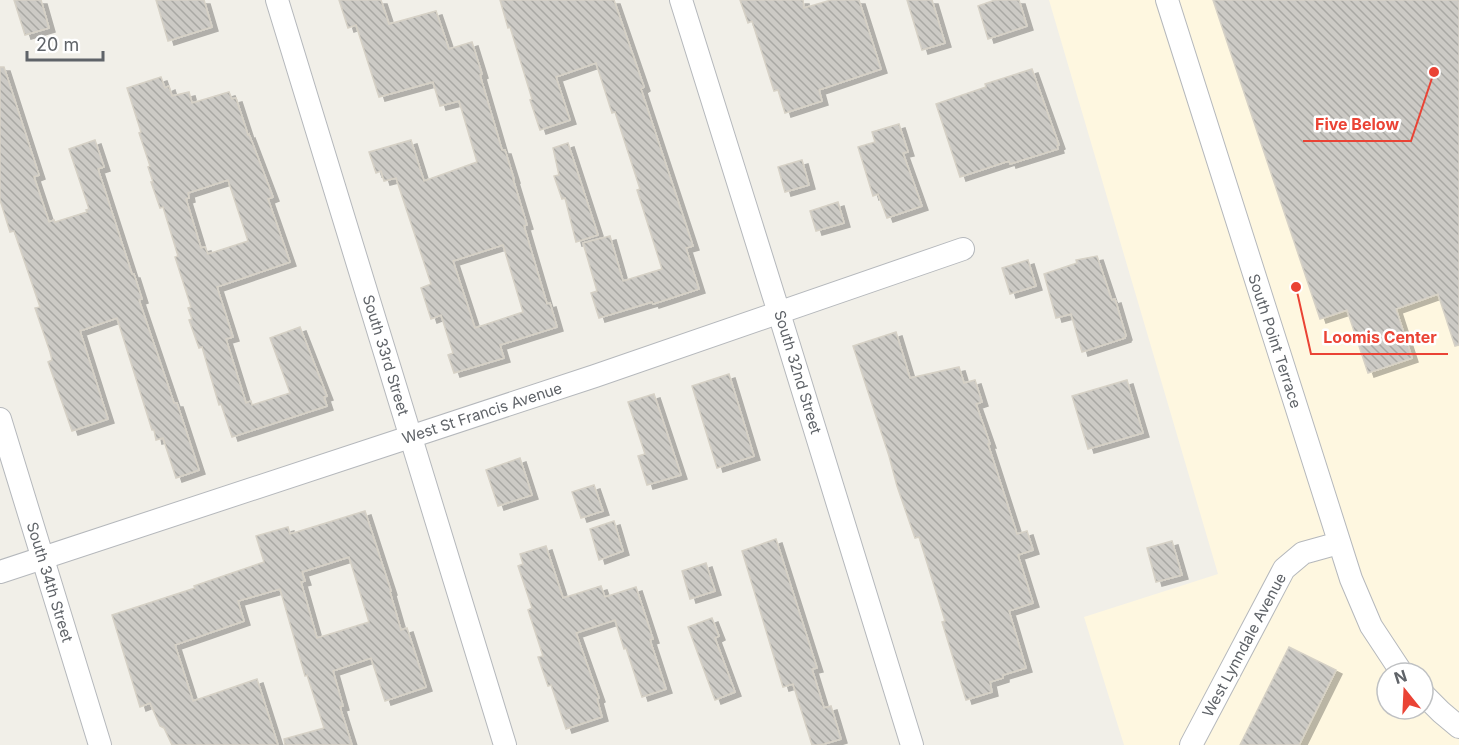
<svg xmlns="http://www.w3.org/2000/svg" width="1459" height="745" font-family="Inter,sans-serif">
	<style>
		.commercial { fill: #fef7e0; fill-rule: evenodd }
		.building { fill: url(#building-back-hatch); stroke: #d6d1c6; stroke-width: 1.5; fill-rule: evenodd; filter: url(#shadow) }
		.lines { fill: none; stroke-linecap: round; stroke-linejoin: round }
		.street-casing { stroke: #b5b8bc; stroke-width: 24 }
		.street { stroke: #fff; stroke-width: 22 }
		.labels { text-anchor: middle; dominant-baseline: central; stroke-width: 5; stroke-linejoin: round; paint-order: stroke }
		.street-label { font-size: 15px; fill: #5f6368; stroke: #fff }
		.leader { fill: none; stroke: #ea4335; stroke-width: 2 }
		.callout-dot { fill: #ea4335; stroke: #fff; stroke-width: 2 }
		.callout-label { font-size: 16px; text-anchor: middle; font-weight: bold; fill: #ea4335; stroke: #fff; stroke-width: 5; stroke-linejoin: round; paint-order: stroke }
	</style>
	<defs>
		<pattern id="building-back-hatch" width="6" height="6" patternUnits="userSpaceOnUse" patternTransform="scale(1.5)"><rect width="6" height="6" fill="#cccac5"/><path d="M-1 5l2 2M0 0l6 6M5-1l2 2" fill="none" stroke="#a9a8a4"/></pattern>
		<filter id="shadow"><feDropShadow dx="6" dy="4" stdDeviation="0" flood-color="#0004"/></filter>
	</defs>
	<rect width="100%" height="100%" fill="#f1efe8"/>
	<path class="commercial" d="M1049,0h410v745h-335l-40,-128 134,-43zM1387,673h36v36h-36z"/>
	<g class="building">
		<path d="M14,0h27l8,28 -24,7z"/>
		<path d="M156,0h48l8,27 -44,14z"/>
		<path d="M339,0h42l8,24 47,-13 13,38 23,-7 10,32 -2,1 22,75h3l9,29h-1l14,46 -3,1 23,78 3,-1 7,24 -57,18 4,13 -50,15 -6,-18 5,-2 -12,-38 -10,4 -10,-31 10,-4 -35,-106 -12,3 -3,-10 -5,2 -7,-21 42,-12 13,41 53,-19 -18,-61 -19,5 -7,-24 -54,15 -23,-72 -8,3zM503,245l20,67 -48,16 -22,-67z"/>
		<path d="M500,0h114l30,87 -3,2 52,157 -7,2 13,41 -46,15 -1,-2 -53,16 -8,-25 6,-2 -14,-48 27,-7 13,45 39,-12 -25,-79 3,-1 -25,-77 -3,1 -16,-50 -40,14 14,43 -30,10 -10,-30 2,-1 -22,-72 -2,1z"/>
		<path d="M740,0h63l1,8 27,-8h28l22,69 -62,21 3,11 -37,12 -7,-23 -4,1 -22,-70 -4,2z"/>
		<path d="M907,0h25l13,43 -23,7z"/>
		<path d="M995,0h24l8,26 -39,13 -10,-33z"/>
		<path d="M1213,0h246v345l-4,1 -17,-52 -42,15 16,49 -44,15 -21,-63 -27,9z"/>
		<path d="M0,67h4l35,108 -5,2 15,45 5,-2 1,2 32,-10 -1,-2 3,-1 -20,-60 26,-9 9,27 -6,2 34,105h2l8,25 -3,1 35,103h3l22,67 -23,8 -13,-40 -7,2 -2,-10h-2l-35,-112 -37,13 28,88 -36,12 -24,-69 4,-2 -2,-8 -15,-44 5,-1 -26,-76 -4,1 -10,-32z"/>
		<path d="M1032,69l27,76 -2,1 1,3 -48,15 -1,-3 -49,16 -24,-73 50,-17 -1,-3z"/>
		<path d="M161,77l4,11 4,-2 3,10 17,-4 3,11 37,-11 3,7 4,-1 12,37 1,-1 24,63 -5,2 22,63 -73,25 16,50 -7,2 20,64 5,-2 1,4 38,-12 -20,-55 30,-11 27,69 -3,1 3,9 -95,31 -11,-33 -2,1 -17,-58 -3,1 -10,-28 3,-1 -4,-11 3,-1 -16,-50 3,-1 -15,-49 -3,1 -9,-26h2l-5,-15 2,-1 -11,-33 2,-1 -14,-44zM228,180l20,61 -40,13 -3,-7 -4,1 -15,-49 3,-1 -1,-5z"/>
		<path d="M899,124l9,28 -5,1 19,53 -35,12 -9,-24 -5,2 -15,-49 17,-5 -3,-10z"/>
		<path d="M568,143l30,92 -22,7 -11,-44 -3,1 -8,-23 5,-1 -6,-27z"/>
		<path d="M802,160l7,25 -24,7 -7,-25z"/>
		<path d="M838,202l6,21 -28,8 -6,-20z"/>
		<path d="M1097,256l14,42 1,2 3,-1 11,37 -1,1v1l-43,14 -11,-38 -15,4 -12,-44 33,-11 -1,-3z"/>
		<path d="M1028,260l8,26 -26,8 -8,-26z"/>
		<path d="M896,332l14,46 49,-11 5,16 11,-3 7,22 -6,2 14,40h-2l29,90 10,-3 6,19 -15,5 15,48 -24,8 17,57 -23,7v3l-13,4 2,10 -26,8 -24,-78 3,-1 -26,-84 -4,1 -18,-52 -8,-30 -36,-110z"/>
		<path d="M729,374l25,82 -37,12 -25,-82z"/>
		<path d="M1127,380l16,53 -55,16 -16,-53z"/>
		<path d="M654,394l27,81 -34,10 -9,-29 7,-2 -17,-52z"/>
		<path d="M520,458l12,37 -34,11 -12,-36z"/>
		<path d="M594,485l9,26 -22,7 -9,-26z"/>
		<path d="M365,511l26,80 -1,1 11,38 6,-2 19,59 -41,14 -14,-43 -38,13 10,35 -3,1 12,38h-67l-1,-6 40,-11 -17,-53 -2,1 -25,-87 -42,12 6,20 -69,24 18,56 64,-22 21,66h-106l-8,-17 -4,-2 -10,-23 -10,4 -28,-92 83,-27 -1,-2 70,-24 -8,-26 32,-9 2,7zM349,557l20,65 -52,16 -16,-56 4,-1 -3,-9z"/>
		<path d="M614,521l9,30 -24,9 -9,-31z"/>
		<path d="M776,539l41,129 -5,1 12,39 7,-2 10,33 -20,6h-9l-19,-61 -10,3 -41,-136z"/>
		<path d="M1172,541l10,34 -26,7 -9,-34z"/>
		<path d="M546,546l17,52 38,-12 4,11 31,-10 17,52 -3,1 16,49 -24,8 -16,-49 -2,1 -9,-29 -39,13 23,65 -2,1 5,18 -36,12 -15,-44 -3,1 -10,-29 5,-1 -15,-46 4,-2 -14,-42 5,-2 -3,-10z"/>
		<path d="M706,563l9,28 -25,8 -8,-28z"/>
		<path d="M712,618l7,18 -4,2 20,54 -20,8 -27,-73z"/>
		<path d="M1289,647l47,23 -37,75h-59z"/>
	</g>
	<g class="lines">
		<g class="street-casing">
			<g id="street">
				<path d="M277,0l228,745"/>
				<path d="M681,0l98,313 133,432"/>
				<path d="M1167,0l184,579 20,47 31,47"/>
				<path d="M0,419l100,326"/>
				<path d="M0,572l595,-196 368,-127"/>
				<path d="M1423,694l18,18 18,15"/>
				<path d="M1191,745l93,-176 19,-16 36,-10"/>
			</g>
		</g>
		<use href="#street" class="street"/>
	</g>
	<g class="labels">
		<g class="street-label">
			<text transform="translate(1275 341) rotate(72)">South Point Terrace</text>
			<text transform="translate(386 355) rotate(73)">South 33rd Street</text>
			<text transform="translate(798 372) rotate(73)">South 32nd Street</text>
			<text transform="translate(482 413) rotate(-18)">West St Francis Avenue</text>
			<text transform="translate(50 582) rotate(73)">South 34th Street</text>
			<text transform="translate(1244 645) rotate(-62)">West Lynndale Avenue</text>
		</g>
	</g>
	<path class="leader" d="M1434 72L1411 141H1303M1296 287L1311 354H1448"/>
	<g class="callout-dot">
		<circle cx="1434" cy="72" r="6"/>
		<circle cx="1296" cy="287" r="6"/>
	</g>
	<g class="callout-label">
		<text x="1357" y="130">Five Below</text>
		<text x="1380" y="343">Loomis Center</text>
	</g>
	<g transform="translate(1405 691) rotate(342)"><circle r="28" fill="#ffffff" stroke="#bfc1c3" stroke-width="1.5"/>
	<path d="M0-4.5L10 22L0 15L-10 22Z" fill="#ea4335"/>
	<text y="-9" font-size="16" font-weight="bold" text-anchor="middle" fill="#5f6368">N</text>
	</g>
	<path d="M27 51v9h76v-9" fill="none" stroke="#5f6368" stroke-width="3"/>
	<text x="36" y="51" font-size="18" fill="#5f6368" stroke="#ffffff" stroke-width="4.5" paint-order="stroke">20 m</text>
</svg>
